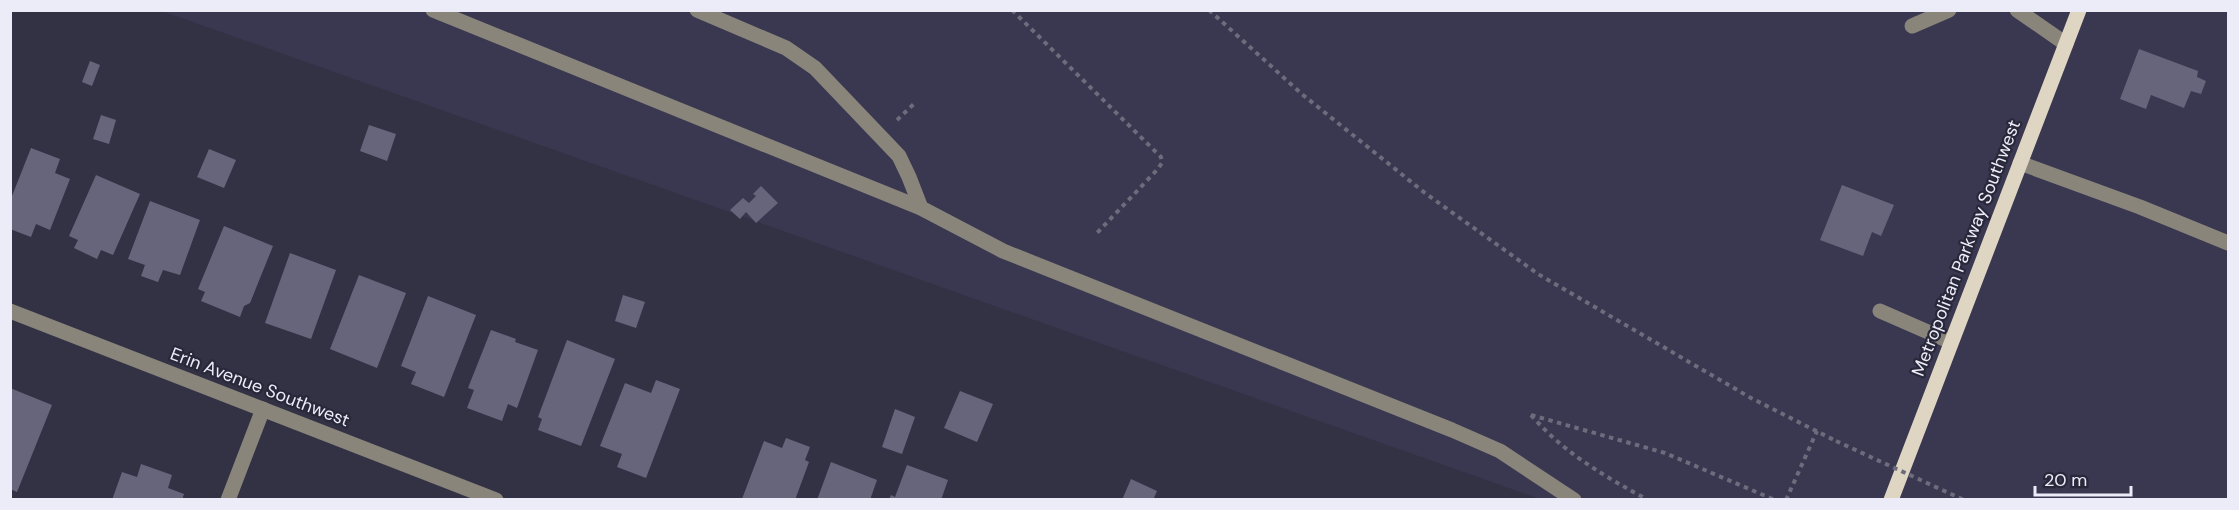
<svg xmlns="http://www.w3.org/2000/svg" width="2239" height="510" font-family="'DM Sans',sans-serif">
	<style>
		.built { fill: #3a3751 }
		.building { fill: #67657b }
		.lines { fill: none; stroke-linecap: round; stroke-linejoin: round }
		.path { stroke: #6c6c7d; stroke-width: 4; stroke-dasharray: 4.5 4.5; stroke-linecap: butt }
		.minor { stroke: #89857b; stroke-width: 15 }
		.major { stroke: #ded6c2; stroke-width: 15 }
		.path-bridge { stroke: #6c6c7d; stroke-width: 4; stroke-dasharray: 4.5 4.5; stroke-linecap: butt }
		.labels { text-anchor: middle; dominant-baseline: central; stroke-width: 4.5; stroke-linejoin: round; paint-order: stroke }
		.street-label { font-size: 18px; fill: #ececf9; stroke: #29283a }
	</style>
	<rect width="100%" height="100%" fill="#333245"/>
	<path class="built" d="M162,11h2066v488h-688z"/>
	<g class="building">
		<path d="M2139,49l59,22 -1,6 9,4 -5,13 -10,-3 -7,17 -33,-13 -5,14 -26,-10z"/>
		<path d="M90,61l10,4 -8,21 -10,-4z"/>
		<path d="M101,115l15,5 -7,24 -16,-5z"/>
		<path d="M369,125l27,9 -9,27 -27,-10z"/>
		<path d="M31,148l29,11 -5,14 15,6 -20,51 -14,-6 -5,13 -21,-8v-28z"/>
		<path d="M209,149l27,11 -12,28 -27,-11z"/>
		<path d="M96,175l44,19 -27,61 -12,-5 -4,9 -23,-11 4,-8 -9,-4z"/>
		<path d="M1842,185l52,20 -13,31 -9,-4 -9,24 -43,-16z"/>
		<path d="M761,186l17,17 -22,20 -10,-11 -6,7 -10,-9 13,-12 6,5 7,-7 -3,-2z"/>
		<path d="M150,201l50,19 -20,55 -17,-5 -5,12 -17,-6 4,-11 -17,-6z"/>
		<path d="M224,226l49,20 -23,57 -6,3 -4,11 -39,-16 4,-9 -7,-3z"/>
		<path d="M290,253l46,17 -25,69 -46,-16z"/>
		<path d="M359,275l47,18 -29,75 -47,-19z"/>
		<path d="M623,295l22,7 -9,26 -21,-7z"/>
		<path d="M428,296l48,19 -32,82 -33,-13 5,-12 -15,-6z"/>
		<path d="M491,330l25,9 -1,3 23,8 -21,58 -9,-4 -6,17 -35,-13 7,-18 -6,-2z"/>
		<path d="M567,340l48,19 -34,87 -43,-16 4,-11 -4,-2z"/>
		<path d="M656,380l24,9 -34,89 -29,-11 5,-13 -22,-8 25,-63 26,10z"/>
		<path d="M10,388l42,17 -35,87 -7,-3z"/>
		<path d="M960,391l33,13 -16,38 -33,-14z"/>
		<path d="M895,409l20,8 -13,37 -20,-7z"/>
		<path d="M786,438l24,9 -5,13 4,2 -14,38 -53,-1 22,-58 18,7z"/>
		<path d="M831,462l46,18 -7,20h-53z"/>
		<path d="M141,464l31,11 -4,13 16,6 -2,6h-70l10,-28 15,5z"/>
		<path d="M907,465l41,15 -7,20h-52l2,-5 4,2z"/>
		<path d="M1131,479l26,12 -4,9h-31z"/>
	</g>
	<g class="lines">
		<g class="path">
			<path d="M1012,10l149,147 1,6 -5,7 -61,64"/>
			<path d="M1209,10l94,85 122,98 113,81 213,124 85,43"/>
			<path d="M897,120l19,-18"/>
			<path d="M1531,415l134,38 110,47"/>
			<path d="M1531,415c33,38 73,61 117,85"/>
			<path d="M1786,500l31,-69"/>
		</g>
		<g class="minor">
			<path d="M433,10l488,198 82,43 449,179 48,21 74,49"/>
			<path d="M697,10l89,38 29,20 84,88 10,21 12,31"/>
			<path d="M2017,10l49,34"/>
			<path d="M1912,26l37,-16"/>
			<path d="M2020,163l120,44 88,36"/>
			<path d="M10,311l486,189"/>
			<path d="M1880,311l71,31"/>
			<path d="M228,500l35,-91"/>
		</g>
		<path class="major" d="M1891,500l188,-490"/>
		<path class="path-bridge" d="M1836,441l128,59"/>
	</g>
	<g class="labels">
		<g class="street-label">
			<text transform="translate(1966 248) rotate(-69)">Metropolitan Parkway Southwest</text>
			<text transform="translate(260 387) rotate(21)">Erin Avenue Southwest</text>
		</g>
	</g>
	<rect width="2239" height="510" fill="none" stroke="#ececf9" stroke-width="24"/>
	<path d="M2035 486v9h96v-9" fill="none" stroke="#ececf9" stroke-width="3"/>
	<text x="2044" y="486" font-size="18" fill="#ececf9" stroke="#29283a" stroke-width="4.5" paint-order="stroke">20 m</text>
</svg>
